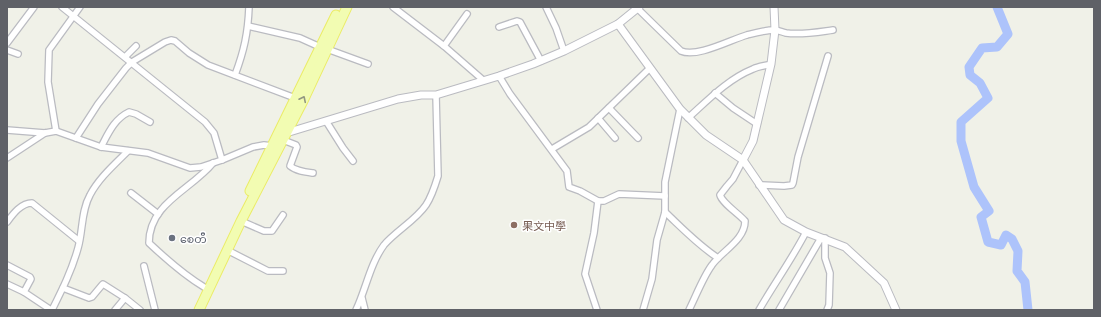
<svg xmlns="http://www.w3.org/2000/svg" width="1101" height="317" font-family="Lato,'Noto Sans SC','Noto Sans Myanmar',sans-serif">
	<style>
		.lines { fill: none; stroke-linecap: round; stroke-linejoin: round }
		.river { stroke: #adc3fb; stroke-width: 9 }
		.minor-casing { stroke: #babbc1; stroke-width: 8 }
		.tertiary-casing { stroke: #babbc1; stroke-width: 9 }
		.primary-casing { stroke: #ebec66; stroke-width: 11 }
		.minor { stroke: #fff; stroke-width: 5.5 }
		.tertiary { stroke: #fff; stroke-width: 7 }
		.primary { stroke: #f2fcb2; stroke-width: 9 }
		.oneway { stroke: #929781 }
		.education-dot { fill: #8d6e63; stroke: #fff; stroke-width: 1.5 }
		.worship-dot { fill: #6b7280; stroke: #fff; stroke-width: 1.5 }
		.labels { text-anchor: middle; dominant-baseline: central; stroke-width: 3; stroke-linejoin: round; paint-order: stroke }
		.education-label { font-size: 11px; fill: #785e54; stroke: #fff; text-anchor: start }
		.worship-label { font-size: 11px; fill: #5b616d; stroke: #fff; text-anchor: start }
	</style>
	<rect width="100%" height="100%" fill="#f0f1e8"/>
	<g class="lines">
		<path class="river" d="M997,7l11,27 -11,13 -15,1 -13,19 1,8 10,8 8,15 -27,24v19l13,46 15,24 -8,6 7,25 13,3 5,-10 6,4 6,12 -1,20 8,11 3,28"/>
		<g class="minor-casing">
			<g id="minor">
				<path d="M62,7l143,115 9,11 8,27"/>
				<path d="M393,7l51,39 39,34"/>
				<path d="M546,7l10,21 8,23"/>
				<path d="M638,9l43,42c16,7 49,-11 66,-16 8,-2 19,-5 27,-5 4,0 8,2 12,3 16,2 32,-1 47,-3"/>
				<path d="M248,26l52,12 20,9"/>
				<path d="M499,27l18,-6 3,1 21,39"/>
				<path d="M7,43l27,-36"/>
				<path d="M444,46l23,-32"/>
				<path d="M327,49l41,15"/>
				<path d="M7,50l11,4"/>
				<path d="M125,57l11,-11"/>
				<path d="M235,75c9,-24 13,-42 14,-68"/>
				<path d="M499,76l11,18 57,77 2,16 11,4 18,10"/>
				<path d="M715,93l18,15 24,16"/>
				<path d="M609,108l29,30"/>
				<path d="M598,118l17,20"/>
				<path d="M688,118c20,-18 40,-39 65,-49 6,-3 12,-3 18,-5"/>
				<path d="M326,121l17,27 10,13"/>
				<path d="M7,130l38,3 11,-2 45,16 47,6 42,15 11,-1 21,-7 31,-13 11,-2 8,1"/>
				<path d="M56,131l-8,-49 1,-32 31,-43"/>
				<path d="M76,138l22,-34 28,-36 6,-6 33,-20 6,-2 4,1 14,12 19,12 87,33"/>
				<path d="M283,140l13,5 1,2 -7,19c6,5 15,6 23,7"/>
				<path d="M101,147c7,-13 13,-28 28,-35l7,2 14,8"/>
				<path d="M552,149l37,-22 61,-59"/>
				<path d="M7,158l38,-25"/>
				<path d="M759,185l25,1 8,-1 1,-2 5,-26 30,-101"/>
				<path d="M131,193l27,21"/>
				<path d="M665,212c17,16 33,33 53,46"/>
				<path d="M241,221l23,10h8l11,-16"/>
				<path d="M7,222c6,-8 14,-19 25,-19l47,38"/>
				<path d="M825,238v20l5,15 -1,32 -2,5"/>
				<path d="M227,250l41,21h15"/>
				<path d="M7,265l23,12 1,2 -7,13 27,18"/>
				<path d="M144,266l11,44"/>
				<path d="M7,284l17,8"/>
				<path d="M204,287c-20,-12 -38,-28 -55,-44 0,-40 42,-53 64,-80"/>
				<path d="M63,288l26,10 3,-1 10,-12 1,-1 22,14 15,12"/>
				<path d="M362,298l3,12"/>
				<path d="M52,310c10,-20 20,-40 26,-62 5,-17 3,-37 12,-53 9,-17 24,-30 38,-44"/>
				<path d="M115,310l10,-12"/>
				<path d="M356,310c10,-21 14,-46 28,-65 12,-14 32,-25 42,-40 6,-9 9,-19 12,-29l-2,-81"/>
				<path d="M597,310l-12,-36 9,-41 4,-32h6l15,-7 46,2"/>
				<path d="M643,310l9,-31 5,-39 8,-28v-30l15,-73"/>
				<path d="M689,310c7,-14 14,-33 23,-45 10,-14 33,-25 33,-44 -7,-8 -23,-18 -25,-26l7,-9 6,-7 10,-19"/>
				<path d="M759,310c15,-26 33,-51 47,-78"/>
				<path d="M779,310l42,-72"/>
			</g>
		</g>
		<g class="tertiary-casing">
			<g id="tertiary">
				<path d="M618,24l62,85 26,26 37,25 41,60 22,12 39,15 39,36 12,27"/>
				<path d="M286,133l112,-34 23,-4h15l63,-19 34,-12 31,-13 54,-27 21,-17"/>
				<path d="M743,160l10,-19 18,-77 4,-34 -1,-23"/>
			</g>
		</g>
		<g class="primary-casing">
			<g id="primary">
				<path d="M250,191l86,-176"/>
				<path d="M199,310l42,-89 62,-120 44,-94"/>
			</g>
		</g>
		<use href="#minor" class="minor"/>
		<use href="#tertiary" class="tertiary"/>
		<use href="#primary" class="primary"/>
	</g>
	<defs><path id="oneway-chevron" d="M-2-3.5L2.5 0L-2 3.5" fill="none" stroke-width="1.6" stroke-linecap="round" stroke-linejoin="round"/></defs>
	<use class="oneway" href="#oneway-chevron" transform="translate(303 99) rotate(-64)"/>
	<circle class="education-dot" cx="514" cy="225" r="4"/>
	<circle class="worship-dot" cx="172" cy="238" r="4"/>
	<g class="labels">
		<g class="education-label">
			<text x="522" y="225">果文中學</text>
		</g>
		<g class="worship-label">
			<text x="180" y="238">စေတီ</text>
		</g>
	</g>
	<rect width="1101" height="317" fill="none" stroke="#5f6167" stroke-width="16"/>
</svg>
